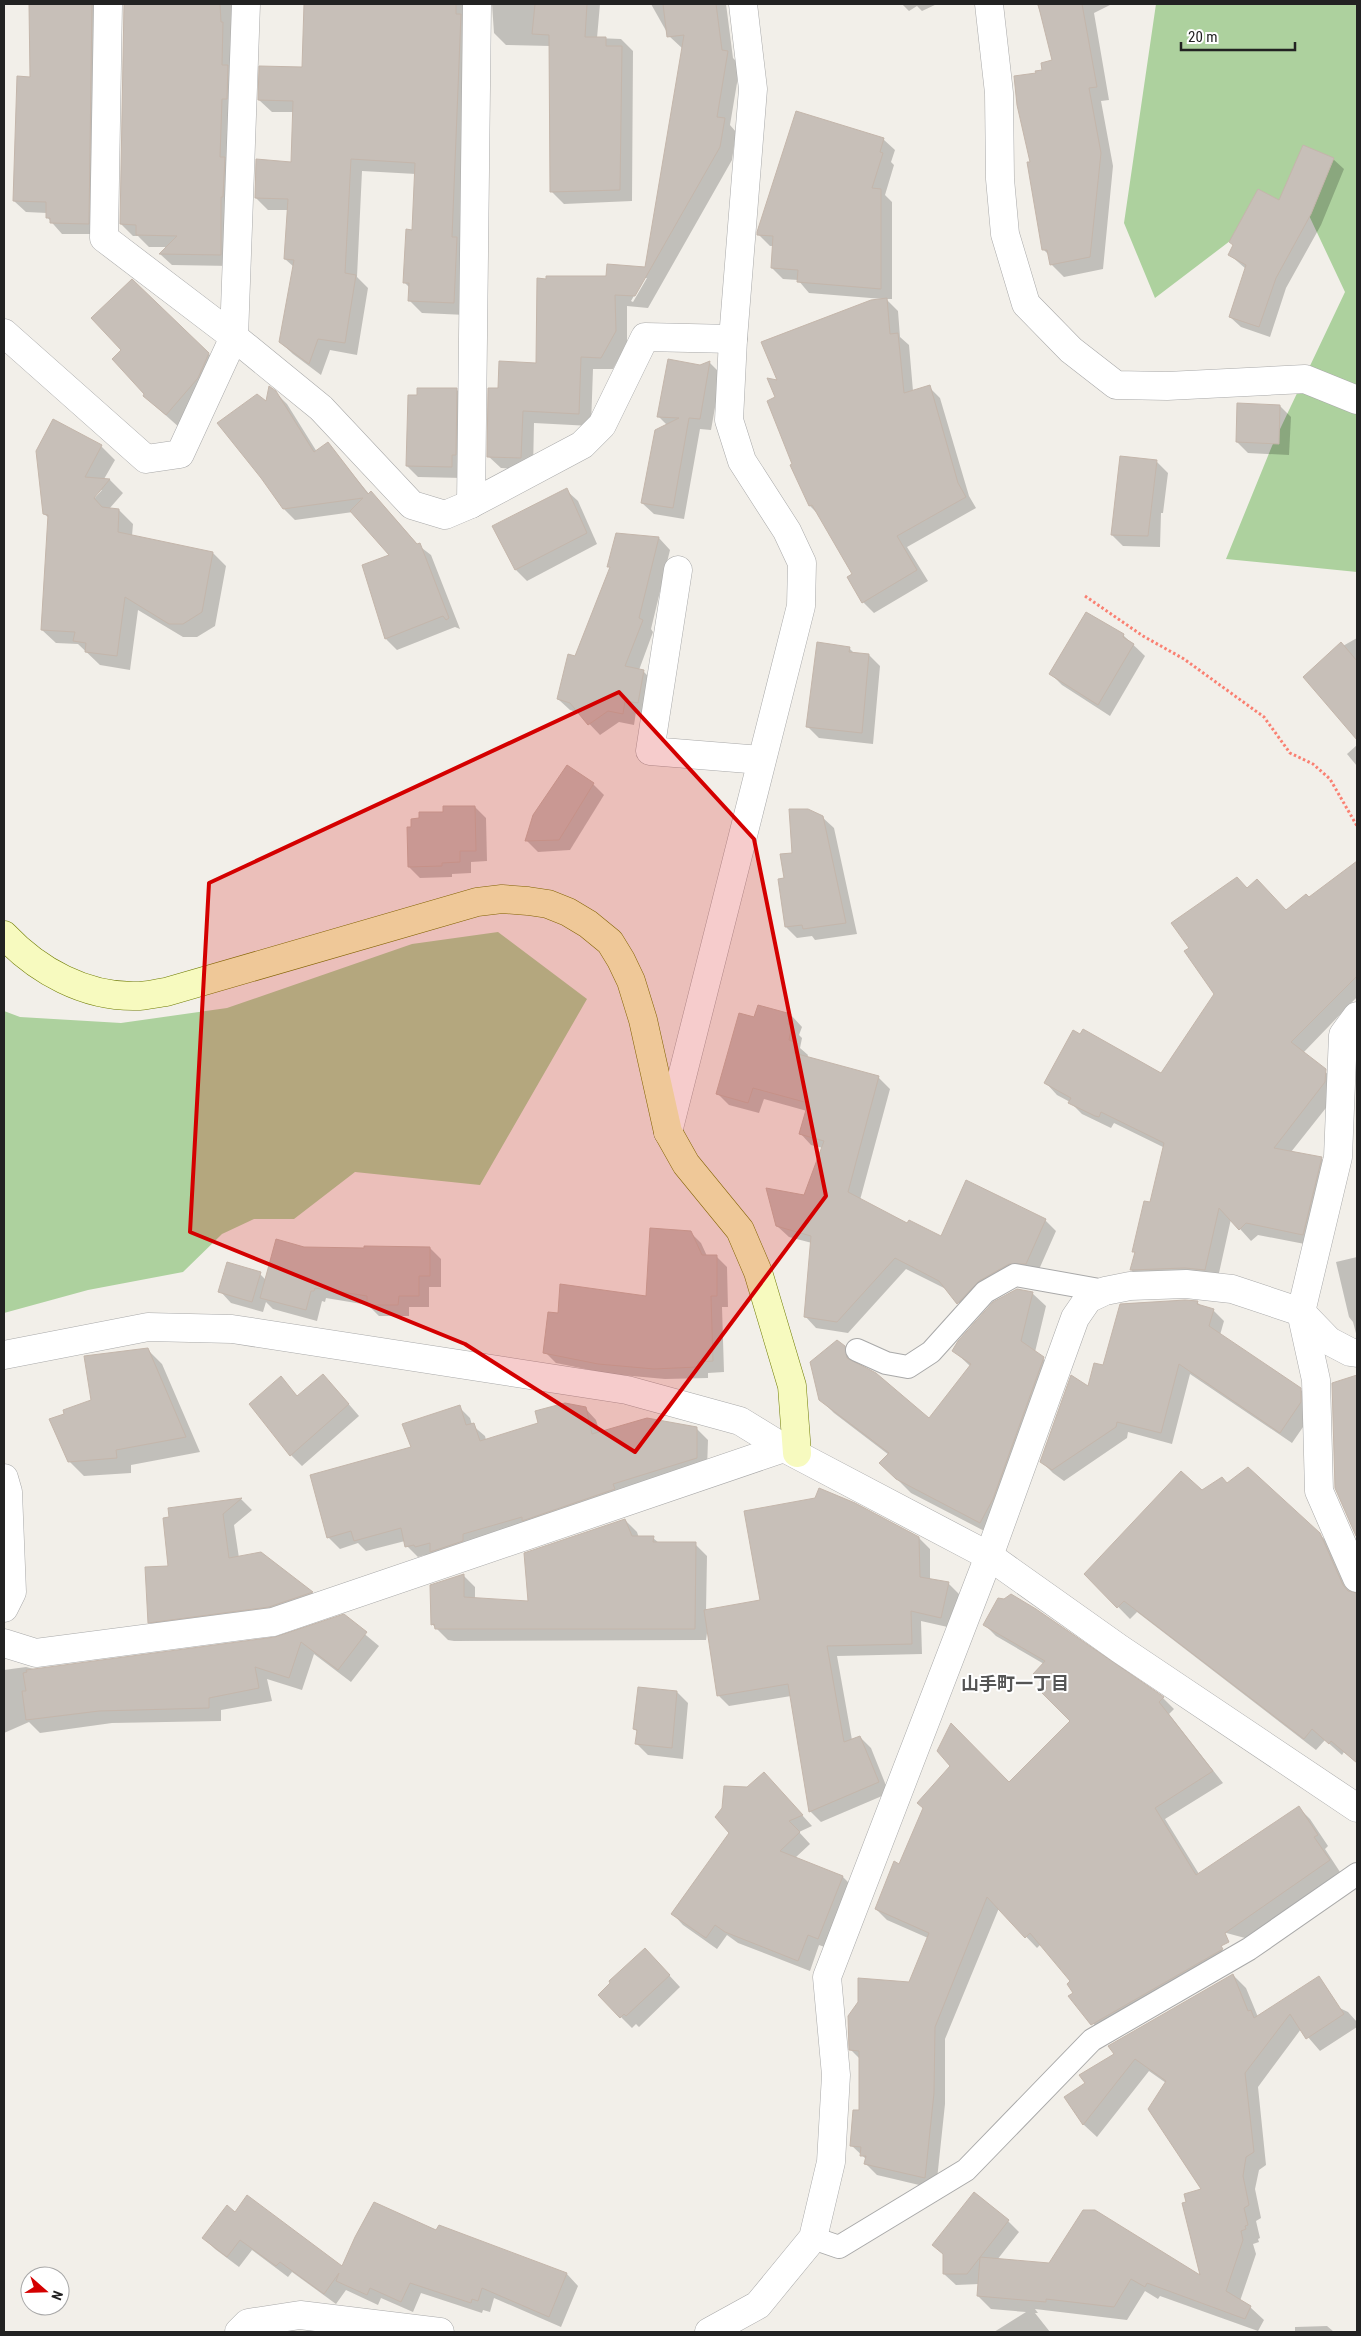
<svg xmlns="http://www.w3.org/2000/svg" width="1361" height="2336" font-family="'Roboto Condensed','Noto Sans JP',sans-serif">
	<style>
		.forest { fill: #add19e }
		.shadow { fill: #0003; fill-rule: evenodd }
		.building { fill: #c7bfb8; stroke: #c4b6ab }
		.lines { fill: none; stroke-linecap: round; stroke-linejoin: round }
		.lane-casing { stroke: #a9a9a9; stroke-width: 24 }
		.street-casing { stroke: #a9a9a9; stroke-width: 29 }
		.secondary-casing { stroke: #707d05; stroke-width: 29 }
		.path { stroke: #fa8072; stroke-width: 3; stroke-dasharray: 2.5 2.5; stroke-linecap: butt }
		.lane { stroke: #fff; stroke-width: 22 }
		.street { stroke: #fff; stroke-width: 28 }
		.secondary { stroke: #f7fabf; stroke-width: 28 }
		.marked { fill: #d40000; fill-opacity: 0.2; stroke: #d40000; stroke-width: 4; stroke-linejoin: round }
		.labels { text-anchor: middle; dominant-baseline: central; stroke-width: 4; stroke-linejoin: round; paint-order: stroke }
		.neighbourhood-label { font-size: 18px; font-weight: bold; fill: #555; stroke: #fff }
	</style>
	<rect width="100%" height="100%" fill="#f2efe9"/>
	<g class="forest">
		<path d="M1156,4h201v568l-131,-13 46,-113 73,-154 -48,-102 -142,108 -31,-75z"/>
		<path d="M498,932l89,67 -107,186 -125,-13 -61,47h-40l-32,15 -39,38 -95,18 -84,23v-302l16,6 101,6 106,-15 185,-64z"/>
	</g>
	<g class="shadow">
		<path d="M30,4h71l-2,230h-37l-15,-17v-4l-21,-1 -12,-11 18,-123z"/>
		<path d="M151,4h81v262l-60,-1 -12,-11 7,-7h-18l-11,-11h-5l-12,-12 26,-96z"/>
		<path d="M303,4h177l-14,311 -44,-2 -12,-12v-13l-6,-6 9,-51 3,-57 -54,-3 -5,106 11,11 -11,67 -27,-5 -9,25 -28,-21 -13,-12 14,-75 -9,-8 3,-49h-20l-12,-12 36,-35 2,-51h-22l-13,-12 44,-32 2,-62z"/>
		<path d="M492,4h108l-3,34 24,1 12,12 -1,150 -68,3 -12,-12 -2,-146 -44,-1 -12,-12z"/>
		<path d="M651,4h75l7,54 7,7 -10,60 6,7 -4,28 -84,148 -21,-2v38l-14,25h-20l-2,57 -57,-3 -1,47 -32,-2 -13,-12 11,-66 38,-26 70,-87 39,-8 37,-220 -14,-13zM644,278h3l-14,24 -2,-1z"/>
		<path d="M902,4h35l-15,7 -5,-5 -8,5z"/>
		<path d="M1037,4h75l-18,9 15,87 -8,1 12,65 -10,103 -39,8 -13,-13 -2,-9 -5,-5 -13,-87 6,-89 17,-13 -10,-38z"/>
		<path d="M883,139l12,11 -4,12 3,3 -9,30 7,7v97h-6l12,12 2,26 9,8 4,46 16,-4 11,11 29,98 7,12 -69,39 21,34 -54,32 -11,-11 -9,-28 -35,-59 -9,-9 -16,-42 -18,-66 3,-16 104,-83 -74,-6 -11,-13 -15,-1 -11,-11 2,-22h-4l-12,-12z"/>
		<path d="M1333,159l11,10 -23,56 -35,63 -16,49 -29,-10 -11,-10 16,-48 -16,-14 50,-53z"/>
		<path d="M209,354l14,14 -43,60 -36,-32z"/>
		<path d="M710,363l11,11 -10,56 -11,-1 -16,90 -30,-5 -12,-11 25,-78 -8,-8 41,-50z"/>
		<path d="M456,389l12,12 -5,77 -45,-1 -11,-11 12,-70z"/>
		<path d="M275,392l12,12 30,48 11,-8 41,50 13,10 36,41 13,10 29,74 -5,-2 -58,23 -11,-11 5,-84 -38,-43 -58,8 -11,-11 -17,-106z"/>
		<path d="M1280,406l11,11 -2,38 -41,-2 -11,-11z"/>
		<path d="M101,446l14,14 -11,19 6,1 13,13 -14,16 10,1 14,14 -1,12 81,17 13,13 -11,60 -18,11h-14l-45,-27 -8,60 -30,-5 -22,-21 -22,-1 -14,-13 7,-112 -5,-4zM99,490h3l-12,13z"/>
		<path d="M1157,462l11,11 -5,40h-2l-1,34 -37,-1 -11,-11z"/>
		<path d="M566,490l12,11 19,43 -70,37 -11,-11 -22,-43z"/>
		<path d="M617,535l42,3 11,12 -19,79 2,3 -14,38 5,2 11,11 -6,31 -13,-2 -2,13 -15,-3 -19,13 -21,-22 -9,-3 -12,-11 53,-131 -2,-2z"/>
		<path d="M1123,635l22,21 -35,60 -48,-31 -11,-11z"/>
		<path d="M1357,638v100l-53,-61 30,-26z"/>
		<path d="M849,648l6,6 14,1 11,11 -7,78 -54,-6 -11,-11z"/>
		<path d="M1357,745v21l-10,-12z"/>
		<path d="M593,784l11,11 -34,55 -32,2 -11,-11 8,-25z"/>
		<path d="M475,807l11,11 1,43 -16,1v11l-19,1v3l-32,1 -11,-11 3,-39 32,-15z"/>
		<path d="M822,817l12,11 23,106 -42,6 -3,-4 -15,2 -11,-11 7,-73z"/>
		<path d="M1357,862v100l-8,6h8v29l-54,56 34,29v12l-46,58 30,6 12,12 -18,76 -57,-11 -7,6 -20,-22 -14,63h-74l-12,-12 5,-16 -3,-3 18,-47 14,-56 -51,-25 -3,5 -29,-14 -12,-12 -13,-7 -11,-12 116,-8 53,-81 32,-105 39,22 23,-12z"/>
		<path d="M791,1015l11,12 -3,8 3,3 -2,10 8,7 -1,3 72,20 11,11 -30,111 48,24 33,14 104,-18 11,11 -19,43 -68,40 -21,-24 -42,-21 -58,64 -32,-5 -11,-12 7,-73 -23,-6 -12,-11 28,-29 18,-49 -12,-3 -11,-12 7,-22 -43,-12 -5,14 -30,-8 -12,-12 38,-74z"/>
		<path d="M690,1232l11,11 6,13h9l11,11 1,40h-6l2,65 -16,1v5l-43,1 -55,-5 -54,-11 -11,-11 14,-38 88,-16z"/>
		<path d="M304,1248l62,2 64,-2 11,11v28h-12v20h-20v9h-30l-11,-11 -42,-7 -1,4 -3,-1 -5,20 -44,-12 -7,-7 -3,10 -32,-9 -11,-12 40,-17 6,6z"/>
		<path d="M1357,1257v80l-4,-15 -4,-5 -13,-55z"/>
		<path d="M1032,1293l14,13 -11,46 22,19 -63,165 -83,-43 -30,-30 8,-8 -55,-42 -14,-14 24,-52 14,14v4l71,54 41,-53 -16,-15z"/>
		<path d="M1197,1302l5,5 11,3 11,11 -4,14 80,54 11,11 1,14 -20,29 -102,-69 -18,70 -44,-12 -1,6 -63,43 -11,-8 -12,-12 63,-95 17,-61 11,-2z"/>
		<path d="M147,1349l15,15 38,88 -69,13v8l-47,3 -15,-15 -3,-47 26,-13z"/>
		<path d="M1357,1376v160l-21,-49 -3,-103z"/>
		<path d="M281,1378l17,19 36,-10 25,29 -57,50 -11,-11z"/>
		<path d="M459,1407l11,11 2,7 13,11 1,4 99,-32 11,12 4,13 96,-5 12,12 -1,29 -280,88 -2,-2 -7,2 -11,-11 -2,-5 -39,10 -8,-8 -18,6 -12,-12 84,-89z"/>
		<path d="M1227,1484l92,50 13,12 21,48 4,1v168l-13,-11 -2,3 -17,-15 -9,10 -179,-138 -7,7 -44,-45 116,-82z"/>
		<path d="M241,1499l11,11 -18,15 5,33 21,-4 53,39 10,10 -163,30 -11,-11 21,-54 -1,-59z"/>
		<path d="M625,1520l12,12 2,6h14l6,5 36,1 12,12 -1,55 56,-10 157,-63 11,11v31l18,3 11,11 -7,34 -31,-7 1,33 -85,2 15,84 8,-3 11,11 18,45 -68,29 -11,-11 -19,-115 -62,10 -10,-10 -11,-70 -2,14 -252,1 -6,-1 -16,-16 31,-49 12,12v12l54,4z"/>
		<path d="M343,1616l36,30 -28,36 -37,-28 -12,36 -35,-11 5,22 -51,9v11l-109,2 -72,10 -11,-11 -25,11v-63l22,-3 12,3 238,-31z"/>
		<path d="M985,1625l178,73 11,11 -5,5 54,69 -58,36 34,55 100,-66 11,11 18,27 -3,3 15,23 -95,66 -26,-7 -6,14 9,5 11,11 -129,75 -34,-40 5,-3 -3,-12 -31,-37 -4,4 -38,-40 -54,131v65l-9,85 -59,-14 -11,-11 1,-4 -16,-15 9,-33 1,-52 -10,-10 59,-66 18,-46 -41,-18 -11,-11 23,-44 110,-81 63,-63 -23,-33 -5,-24 -48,-28z"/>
		<path d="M677,1692l11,11 -5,56 -35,-4 -11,-11 1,-12 -4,-3z"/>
		<path d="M775,1785l37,41 -13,6 11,12 -15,14 48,19 11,11 -24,61 -11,-4 -9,26 -72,-28 -11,-8 -10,14 -34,-24 -11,-12 58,-80 17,-45z"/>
		<path d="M656,1961l24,26 -41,40 -3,-3 -4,4 -11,-11z"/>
		<path d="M1233,1975l13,13 12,29 65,-17 25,12 9,10v5l-37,24 -19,-22 -43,58 8,78 -7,5 -4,19 6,29 -5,3 4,17 -2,1 1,3 -6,2 3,10 -16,47 10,6 14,13 -6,11 -98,-35 -2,3 -13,-8 -18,29 -92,-11 3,4h-3l15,19h-56l32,-20 -35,-3 -13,-13 1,-12 -23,1 -12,-11v-19l-10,-10 74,-24 11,11 -22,28 205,17 1,-88 -37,-106 -17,-12 -52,66 -13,-12 -18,-28 20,-13 30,-30z"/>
		<path d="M235,2213l108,55 94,-36 3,-6 127,48 11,12 -17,41 -67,-29 -4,14 -7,-2 -1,3 -61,-20 -8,19 -32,-14 -3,7 -32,-15 -10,14 -44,-32 -4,5 -36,-27 -13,17 -24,-18 -11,-11z"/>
		<path d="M1327,2326l7,6h-39v-5z"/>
	</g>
	<g class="building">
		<path d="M29,4h63l-3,220 -39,-1v-5h-4v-16l-33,-1 4,-125 13,1z"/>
		<path d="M124,4h96l1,18h2l-1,43h6l-1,34h-5l-2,58h5l-2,40h-2v58l-62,-1 18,-18 -41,-1v-10l-16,-1z"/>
		<path d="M304,4h152v10h5l-9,223h5l-3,66 -46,-2 1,-18h-6l3,-54 6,1 3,-67 -64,-4 -6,114 11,2 -11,68 -27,-4 -9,25 -30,-22 15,-82 -10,-1 4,-60 -33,-1 1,-39 35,3 2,-61 -35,-1 1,-34 43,1z"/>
		<path d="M535,4h52l-2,33h21v9h16l-2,144 -70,2 -1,-157 -17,-1z"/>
		<path d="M663,4h53l6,46 6,1 -11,66 8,1 -5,29 -85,149 -20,-1 1,36 -15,27 -20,-1 -2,57 -56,-3 -2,47 -34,-1 1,-69h10l1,-27 37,2 1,-85 9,1v-3h60l1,-12 38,3 39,-232 -17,2z"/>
		<path d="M1038,4h44l15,83 -8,1 12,65 -11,104 -40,8 -3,-15h-5l-15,-88h3l-13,-57 -3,-29 22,-3 -1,-2 7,-1 -1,-7 11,-3z"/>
		<path d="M796,111l88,27 -4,14 3,1 -11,35 9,1v100l-84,-7 1,-12 -27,-2 2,-32 -16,-1v-3z"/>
		<path d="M1303,145l31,13 -23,56 -35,64 -17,49 -30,-10 17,-52 -18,-10 5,-10 -4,-3 29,-53 21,11z"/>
		<path d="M132,279l77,74 -11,25 -32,37 -23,-19 1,-2 -32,-35 9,-9 -30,-32z"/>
		<path d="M887,298l3,36 8,-1 6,60 26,-8 28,98 8,14 -69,39 20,34 -55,33 -15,-26 5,-3 -40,-69 -3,1 -19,-41 2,-1 -25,-63 8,-4 -8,-19 10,2 -16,-38 110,-42z"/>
		<path d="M668,359l32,6 10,-4 -10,58 -11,-1 -16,90 -32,-5 14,-73 24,-12 -22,-1z"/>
		<path d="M269,386l7,5 38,61 14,-10 40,52 3,-3 46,53 3,-1 29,75 -3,2 -3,-4 -58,23 -23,-74 27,-10 -39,-44 13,-13 -80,11 -22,-31 -44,-55 40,-29 9,7z"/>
		<path d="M417,388h40l-1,67h-4v12l-46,-1 2,-71h9z"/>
		<path d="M1237,403l43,2 -1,39 -43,-2z"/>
		<path d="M53,419l49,26 -17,32 25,2 -16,19 8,9 17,2 -1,23 95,20 -11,60 -19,12h-14l-44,-27 -8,59 -32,-4 1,-9 -13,-2 2,-9 -34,-2 7,-115 -5,-1 -7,-63z"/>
		<path d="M1120,456l37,4 -9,76 -37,-1z"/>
		<path d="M567,488l20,45 -72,37 -23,-44z"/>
		<path d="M616,533l43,4 -20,81 4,2 -18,46 19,4 -6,33 -13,-2 -2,13 -15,-3 -20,14 -18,-22 -13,-4 11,-45 7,2 35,-89h-3z"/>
		<path d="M1086,612l38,22 -1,3 11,7 -36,61 -49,-31z"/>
		<path d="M817,642l33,5 -1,5 20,2 -7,79 -56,-6z"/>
		<path d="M1341,642l16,19v79l-54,-63z"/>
		<path d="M567,765l27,18 -35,57 -34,1 8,-26z"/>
		<path d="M443,806h32l1,45h-16v11l-18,1v3l-34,1 -1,-40h4v-8l8,-1v-6h24z"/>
		<path d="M789,809h19l15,7 23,107 -43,6 -1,-4 -17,2 -7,-48 6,-1 -4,-24 12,-1z"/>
		<path d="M1357,861v115l-66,66 35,27 -1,13 -51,66 48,9 -19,78 -57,-12 -7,7 -20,-22 -14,62 -20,-2 -55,2 5,-18h-3l12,-51 6,1 14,-59 -63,-31 -2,5 -4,-1 -27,-13 3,-5 -27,-15 29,-53 7,4 3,-5 78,44 53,-79 -30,-43 5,-3 -18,-25 66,-46 10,11 10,-9 29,31 20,-16 3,3z"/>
		<path d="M758,1005l33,9 -3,10 4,1 -3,15 8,3 -3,10 85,23 -31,116 59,31 2,-3 32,16 25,-56 80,39 -20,45h-17l-30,17 -22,23 -18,-23 -44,-23 -58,64 -33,-5 7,-81 -35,-10 -10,-38 38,7 20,-54 -25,-7 9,-31 -55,-15 -5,15 -32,-9 23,-81 15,4z"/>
		<path d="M650,1228l41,3 11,24h15v41h-6l2,65 -15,1v5l-44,2 -56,-5 -55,-11 5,-41 10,1 2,-29 86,12z"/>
		<path d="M276,1239l28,8 60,1v-2l66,1v29h-11v20h-20l-1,9h-31v-9l-52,-8 -1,3h-3l-5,19 -46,-12z"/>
		<path d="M227,1262l34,10 -9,30 -34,-10z"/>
		<path d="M1017,1289l16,3 -12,49 23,16 -51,142 -13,24 -84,-44 -17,-16 10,-10 -70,-53 -9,-38 27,-22 8,6 2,12 29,15 53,45 42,-54 -19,-13 6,-10 35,-39z"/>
		<path d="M1185,1300l13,1 -1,3 17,5 -5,17 92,62v14l-21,31 -101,-69 -18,69 -44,-11 -1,5 -64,43 -12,-8 31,-87 17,11 6,-23 9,2 17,-61z"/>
		<path d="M148,1348l38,89 -70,13 1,8 -49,4 -19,-43 15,-5 -1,-4 28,-10 -7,-44z"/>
		<path d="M323,1374l26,30 -59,52 -41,-52 32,-28 16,20z"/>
		<path d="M1357,1375v160l-1,1 -21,-48 -3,-105z"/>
		<path d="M565,1403l21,4 6,27 55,-16 50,9v31l-84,26 2,5 -93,32v-4l-59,17v7l-33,11v-9l-15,4 -1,-2 -9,2 -4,-19 -47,13 -3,-10 -24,7 -17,-63 101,-28 -9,-23 58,-19 6,20 8,-2 6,18 58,-18 -3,-12z"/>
		<path d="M1248,1467l72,66 23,52 5,6 9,2v170l-26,-22 -2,3 -17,-15 -8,10 -180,-138 -7,7 -33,-34 97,-103 21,19 20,-13 5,6z"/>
		<path d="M819,1488l36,15 64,34 1,40 29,5 -8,36 -30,-7 1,33 -85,2 17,96 16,-6 19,46 -70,30 -21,-128 -71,12 -13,-86 56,-10 -16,-89 71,-13z"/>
		<path d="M242,1498l-19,16 6,44 32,-6 52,40 -44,15 -121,16 -3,-56 23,-1 -5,-48 6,-1 -1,-9z"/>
		<path d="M625,1519l7,17h22l-1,6h43l-1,87h-260l-1,-5 -3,1 -1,-40 34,-11v23l64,4 -4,-48z"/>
		<path d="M1011,1594l25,15 128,88 -5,5 54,69 -58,37 41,67 103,-69 19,29 -4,2 16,23 -105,73 4,9 -8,4 2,3 -132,76 -23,-29 5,-3 -6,-9 3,-3 -40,-48 -5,5 -38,-41 -52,130 -1,66 -9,85 -61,-14 2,-8h-6l1,-9 -11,-1 3,-36h6v-59l-10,-1 -1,-34 10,-14v-24l51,4 20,-49 -54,-24 19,-48 5,3 24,-56 -6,-5 33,-37 -13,-15 14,-28 58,59 61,-61 -28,-28 5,-5 -14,-14 12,-13 -62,-36 15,-27 6,1z"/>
		<path d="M344,1614l23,18 -29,38 -37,-28 -12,36 -34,-11 4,21 -50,10v10l-110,3 -73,9 -4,-29h4l-3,-18 4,-1 -1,-2 249,-33z"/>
		<path d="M638,1687l39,4 -5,57 -37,-4 2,-14 -4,-1z"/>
		<path d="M764,1772l39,43 -14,6 11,11 -20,19 63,25 -25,63 -10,-4 -10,26 -73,-29 -10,-7 -9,13 -35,-24 58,-81 -14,-16 7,-9 2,-22 23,1z"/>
		<path d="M645,1948l25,27 -44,41 -2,-2 -4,4 -22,-23 12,-12 -1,-2z"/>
		<path d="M1233,1974l15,37 3,-1 3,8 65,-42 25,38 -38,25 -16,-25 -45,59 9,79 -8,5 -3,19 6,29 -5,3 4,17 -3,1 1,3 -5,2 2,9 -17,51 25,15 -6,13 -98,-36 -2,4 -14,-8 -17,28 -68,-8v3l-69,-6 3,-39 69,6 34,-53h12l105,65 -18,-72 4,-1 -2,-8 17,-5 -53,-80 18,-28 -31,-22 -52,66 -19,-28 21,-14 -6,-8 35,-21 -6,-8z"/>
		<path d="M974,2192l35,28 -42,54h-24v-20l-11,-9z"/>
		<path d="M247,2195l95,71 13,-29 19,-35 62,28 3,-5 128,48 -18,44 -67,-29 -4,13 -6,-2 -1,4 -61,-20 -9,19 -31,-14 -3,7 -31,-14 3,-8 -15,21 -44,-32 -4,4 -36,-26 -13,17 -25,-19 25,-33 8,7z"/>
	</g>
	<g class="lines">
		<g class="lane-casing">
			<g id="lane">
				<path d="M857,1350l29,13 22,4 23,-15 54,-60 30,-17 90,16"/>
				<path d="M813,2238l26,9 127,-77 126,-130 157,-91 108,-75"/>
			</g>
		</g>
		<g class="street-casing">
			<g id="street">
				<path d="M108,4l-4,234 130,99"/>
				<path d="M989,4l10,89 1,86 5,55 21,70 45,46 45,35 51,1 138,-7 52,21"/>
				<path d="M4,333l142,126 34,-5 54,-117 87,71 91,97 33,10 26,-11 111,-59 20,-20 43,-88 88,2"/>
				<path d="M234,337l12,-333"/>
				<path d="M471,504l6,-500"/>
				<path d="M678,570l-28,181 111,9"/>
				<path d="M1357,1016l-14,19 -5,122 -37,155 15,68 3,111 38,87"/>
				<path d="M668,1132l133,-526 1,-43 -15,-32 -45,-70 -13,-41 4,-81 20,-250 -10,-85"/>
				<path d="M4,1355l144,-28 84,2 395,61 113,31 44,27 205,108 131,93 237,159"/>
				<path d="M4,1478l4,14 4,100 -8,16"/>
				<path d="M4,1643l32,10 237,-31 511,-174"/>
				<path d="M239,2332l9,-9 52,-8 140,17"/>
				<path d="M709,2332l49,-27 55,-67 18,-76 5,-87 -9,-98 162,-421 86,-238 13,-19 17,-8 25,-5 56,-2 46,5 69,23 28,29 21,11 7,1"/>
			</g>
		</g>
		<g class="secondary-casing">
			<path id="secondary" d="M4,935c34,36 81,62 132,61 10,0 21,-3 30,-4l311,-90 25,-3 26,2 20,3 20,8 20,12 22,18 11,18 10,21 12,39 25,112 18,32 54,66 18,42 34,114 5,67"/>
		</g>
		<path class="path" d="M1085,596l58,40 41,23 80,58 26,36 23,11 17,15 27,47"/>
		<use href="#lane" class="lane"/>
		<use href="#street" class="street"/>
		<use href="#secondary" class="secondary"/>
	</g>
	<path class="marked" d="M619,692l135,147 72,357 -191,256 -170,-108 -275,-112 19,-349z"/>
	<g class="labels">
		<g class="neighbourhood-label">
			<text x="1015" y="1683">山手町一丁目</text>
		</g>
	</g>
	<rect width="1361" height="2336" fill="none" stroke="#222222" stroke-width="10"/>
	<g transform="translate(45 2291) rotate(110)"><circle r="24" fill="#ffffff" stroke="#a7a7a7"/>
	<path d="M0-4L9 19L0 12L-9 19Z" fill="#d40000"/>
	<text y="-8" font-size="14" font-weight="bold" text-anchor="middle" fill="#222222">N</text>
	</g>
	<path d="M1181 42v8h114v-8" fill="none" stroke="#222222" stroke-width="2.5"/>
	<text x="1188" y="42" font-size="15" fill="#222222" stroke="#ffffff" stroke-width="4" paint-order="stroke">20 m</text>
</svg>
